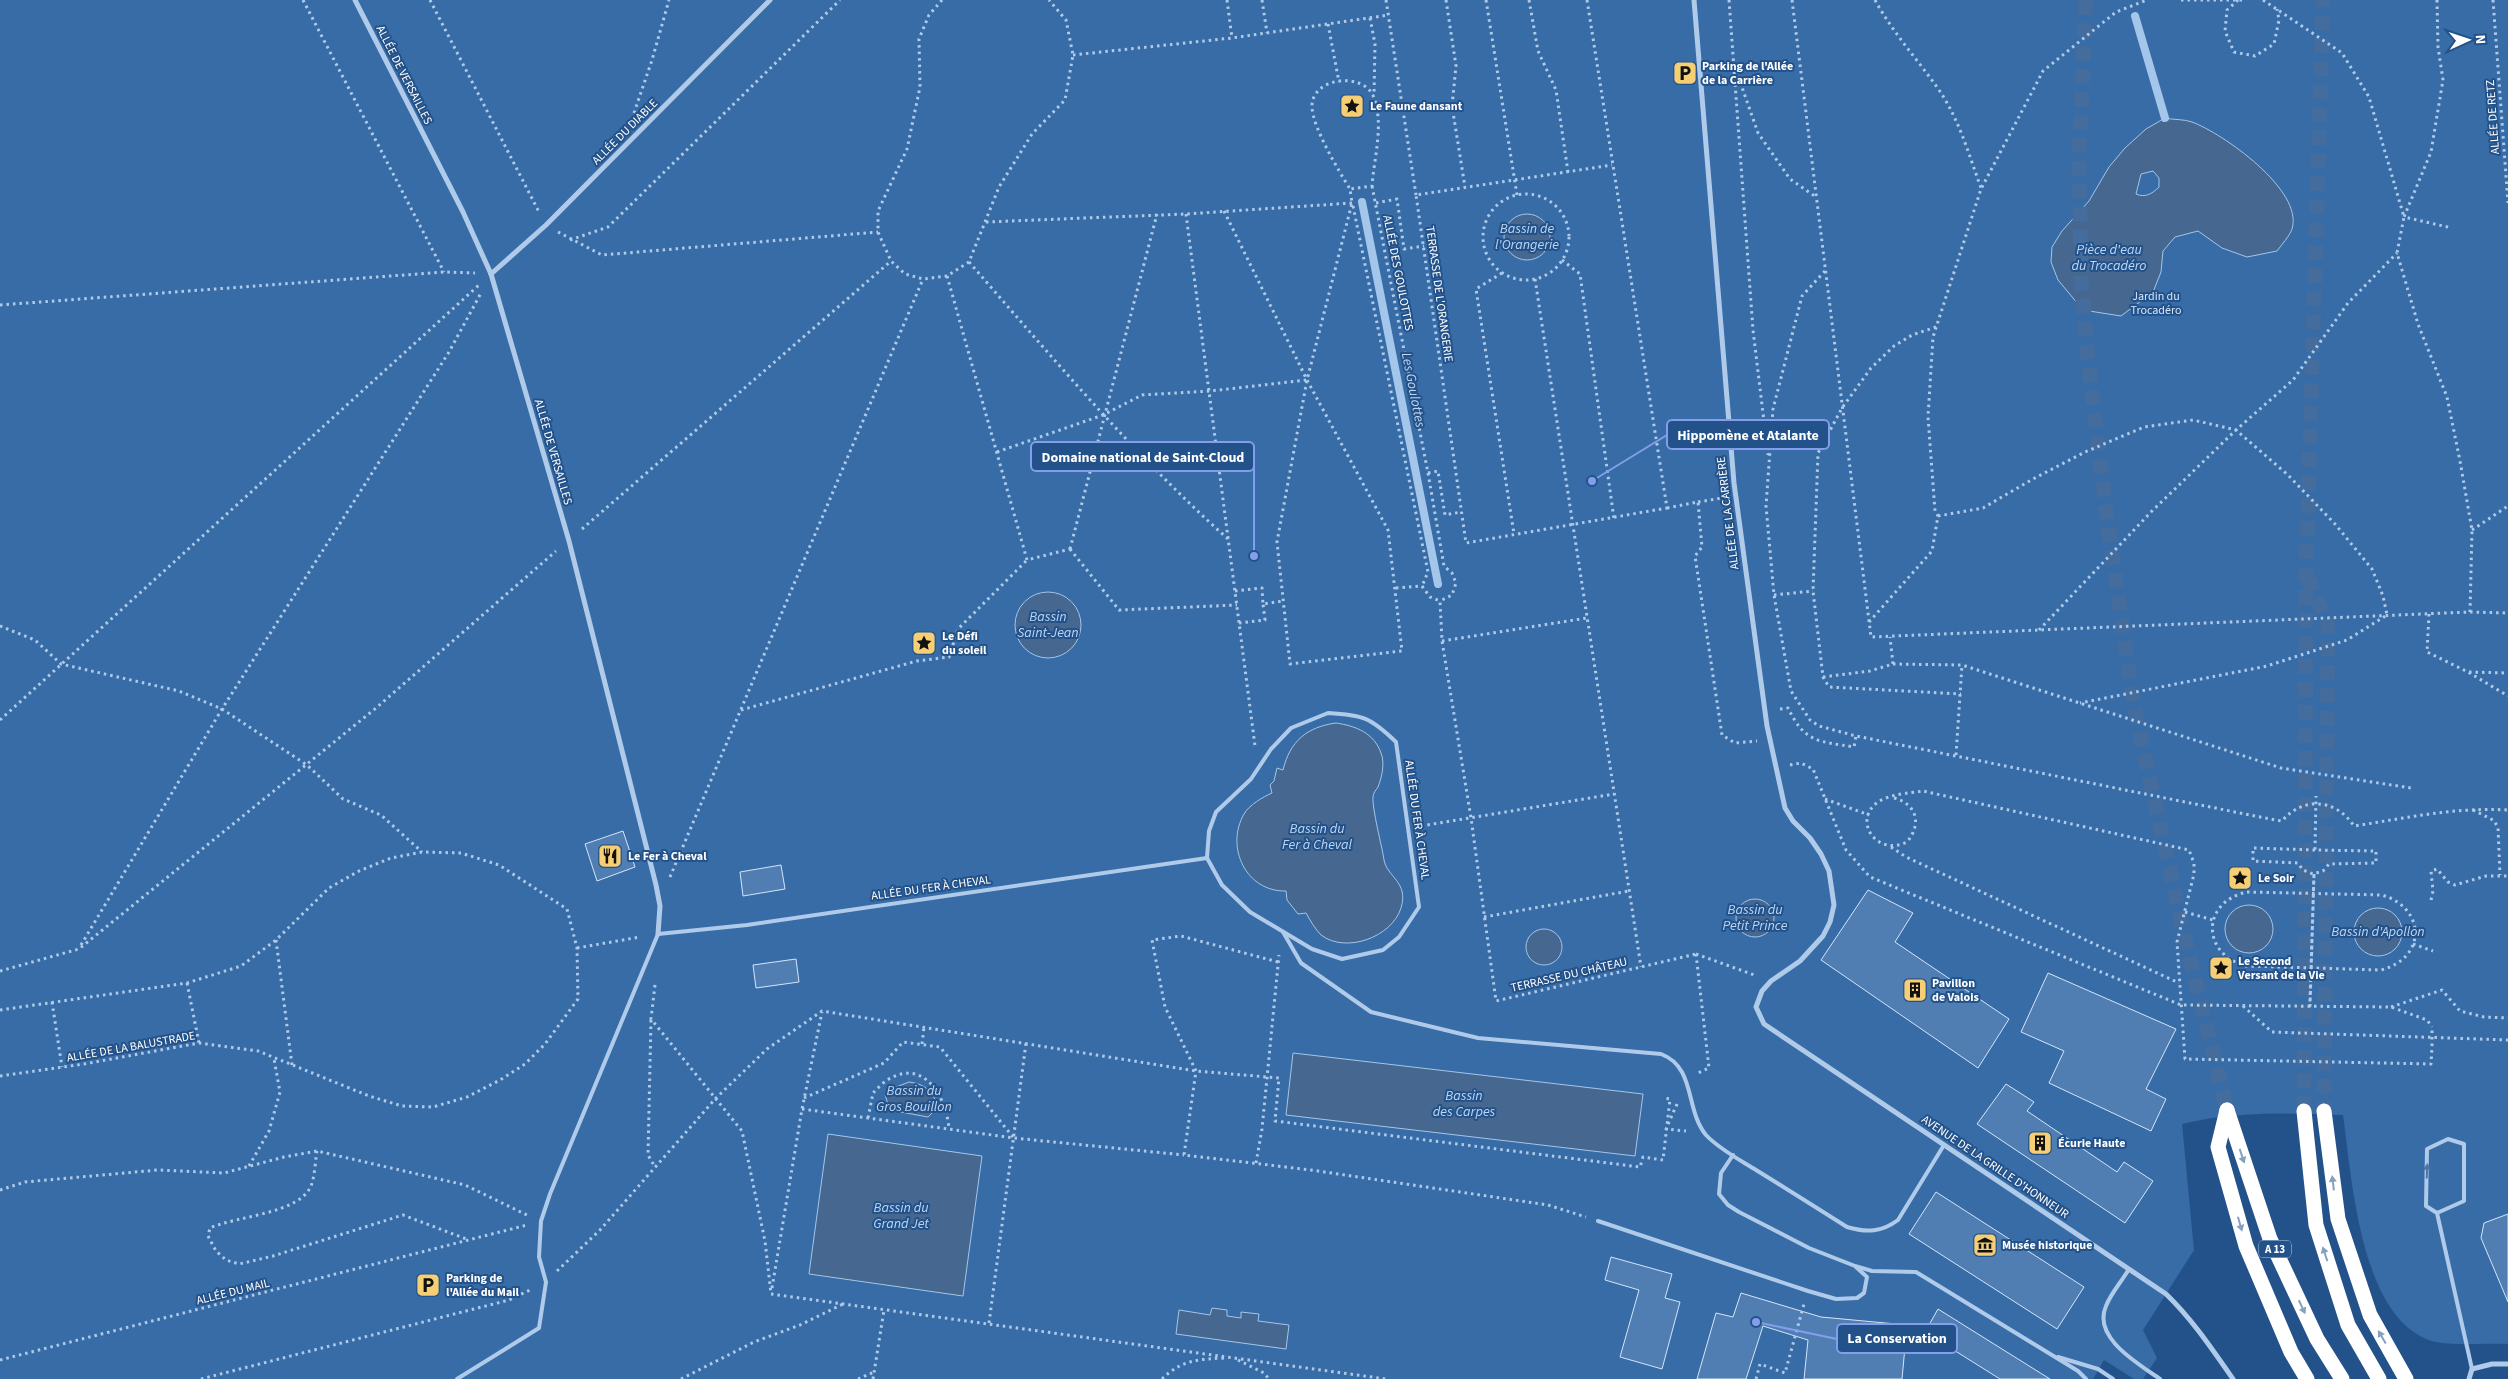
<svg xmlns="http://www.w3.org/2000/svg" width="2508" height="1379" font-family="'Source Sans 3',sans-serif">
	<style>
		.green { fill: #376ca7 }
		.water { fill: #466890; stroke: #a4c6eb; fill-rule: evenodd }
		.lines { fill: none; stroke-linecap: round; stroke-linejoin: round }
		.stream { stroke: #a4c6eb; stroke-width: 8 }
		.building { fill: #507eb3; stroke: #d4e5f8 }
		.motorway-tunnel { stroke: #446c9c; stroke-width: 15; stroke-dasharray: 15 8; stroke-linecap: butt }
		.path { stroke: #b0cbea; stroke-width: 3; stroke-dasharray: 2.5 4; stroke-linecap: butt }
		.service { stroke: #b0cbea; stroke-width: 4 }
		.minor { stroke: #b0cbea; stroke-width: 5 }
		.motorway { stroke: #fff; stroke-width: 15 }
		.path-bridge { stroke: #b0cbea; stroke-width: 3; stroke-dasharray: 2.5 4; stroke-linecap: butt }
		.oneway { fill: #86a0bf }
		.oneway2 { fill: #4d76a7 }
		.labels { text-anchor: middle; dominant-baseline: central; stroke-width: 4; stroke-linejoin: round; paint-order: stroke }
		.shield { fill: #23528a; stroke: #bdcbdc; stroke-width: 1 }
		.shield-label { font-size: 11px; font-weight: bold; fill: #fff }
		.poi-label { font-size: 12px; font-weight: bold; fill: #fff; stroke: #23528a; text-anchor: start }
		.street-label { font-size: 12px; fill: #fff; stroke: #23528a }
		.park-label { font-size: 12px; fill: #d4e5f8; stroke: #23528a }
		.water-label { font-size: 14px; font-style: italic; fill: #bcd5f2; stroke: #23528a }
		.leader { fill: none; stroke: #839eea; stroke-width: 2 }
		.callout-dot { fill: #839eea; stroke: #23528a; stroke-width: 2 }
		.callout { fill: #23528a; stroke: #839eea; stroke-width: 2 }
		.callout-label { font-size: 14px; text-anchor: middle; font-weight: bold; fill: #fff }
	</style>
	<rect width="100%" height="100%" fill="#23528a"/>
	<path class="green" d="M0,0h2508v1344c-18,-1 -61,2 -76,-3 -72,-22 -80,-163 -89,-226 -55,-2 -107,-4 -161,9l12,126 -51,80 14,28 -14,21h-9l-30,-19 -11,19h-2093z"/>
	<g class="water">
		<path d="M2165,118c9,2 19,1 27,4 30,11 112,68 100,107 -3,8 -10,15 -15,22l-30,6 -25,-9 -24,-17 -23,6 -12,14 -2,21 -8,20 -32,24 -38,-6 -25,-30 -7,-18 1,-15 10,-16 27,-30 20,-34 16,-19 21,-19zM2153,171l6,7v9c-7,7 -14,11 -23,7l5,-20z"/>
		<circle cx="1527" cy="237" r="23"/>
		<circle cx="1048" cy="625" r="33"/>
		<path d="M1336,723c20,3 38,10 45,30 4,10 1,24 -3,34 -2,3 -5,6 -5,10 -1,12 9,49 11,63 3,17 25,22 17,48 -9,29 -55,46 -80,27 -6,-6 -11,-15 -15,-22l-8,1 -11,-14 -1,-9c-40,1 -61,-44 -42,-77 5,-9 19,-17 28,-21l-2,-8 4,-4 3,-13 6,2c7,-29 24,-43 53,-47z"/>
		<circle cx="1755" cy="918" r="19"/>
		<circle cx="2249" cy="929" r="24"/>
		<circle cx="2378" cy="932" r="24"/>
		<circle cx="1544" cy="947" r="18"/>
		<path d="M1293,1053l350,41 -8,62 -349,-41z"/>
		<path d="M909,1082c17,2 24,10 29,25l-10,10 -38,-7 -5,-15 6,-6z"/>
		<path d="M828,1134l154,22 -19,140 -154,-22z"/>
		<path d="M1212,1308l15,2v6l14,2v-6l18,2 -1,7 31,4 -3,24 -110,-15 3,-24 31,5z"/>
	</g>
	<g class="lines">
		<g class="stream">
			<path d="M2135,16l30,102"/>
			<path d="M1362,202l76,382"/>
		</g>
	</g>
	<g class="building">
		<path d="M623,831l12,36 -38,14 -12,-37z"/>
		<path d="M781,865l4,24 -42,7 -3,-24z"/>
		<path d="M1868,890l45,23 -18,29 114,77 -31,49 -157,-108z"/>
		<path d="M796,959l3,23 -43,6 -3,-23z"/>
		<path d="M2048,973l128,56 -30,60 20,10 -15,32 -102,-48 15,-32 -43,-19z"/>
		<path d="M2006,1084l28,18 -7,9 90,61 7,-10 29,19 -28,42 -148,-99z"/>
		<path d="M1936,1192l148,95 -27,42 -148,-95z"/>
		<path d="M2508,1214v88l-27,-64 3,-15z"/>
		<path d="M1611,1257l61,17 -7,24 15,4 -18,67 -42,-12 19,-67 -34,-10z"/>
		<path d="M1741,1293l80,24 86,8 -5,54h-98l4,-39 -45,-14 -17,53h-49l19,-66 17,4z"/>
		<path d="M1938,1309l112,70h-50l-75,-47z"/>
	</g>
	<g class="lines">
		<g class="motorway-tunnel">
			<path d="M2086,0l-7,156 2,124 9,99 18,145 26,183 47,214 46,189"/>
			<path d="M2308,577l20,47 -4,487"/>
			<path d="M2304,1111l2,-539 17,-572"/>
		</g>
		<g class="path">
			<path d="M303,0l141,272"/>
			<path d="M430,0l109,212"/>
			<path d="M942,0l-13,15 -10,24 1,48 -13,62 -29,62v21l13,29 14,13 18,5 24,-3 22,-14 30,-75 33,-53 33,-34 8,-45 -7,-35 -17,-20"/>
			<path d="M1227,0l5,38"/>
			<path d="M1262,0l5,33"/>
			<path d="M1386,0l30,195"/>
			<path d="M1446,0l10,66 -4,40 13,81"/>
			<path d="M1486,0l31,195"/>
			<path d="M1529,0l9,51 18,39 12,82"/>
			<path d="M1587,0l80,508 -201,35 -50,-348 196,-30"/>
			<path d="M1729,0l24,330 15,125"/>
			<path d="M1792,0l79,637 599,-25 38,1"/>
			<path d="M1875,0c18,33 43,60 64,90 20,29 30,65 42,98"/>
			<path d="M2181,0h64"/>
			<path d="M2238,0l-11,10 -2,21 9,21 21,4 19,-12 5,-24 -2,-11"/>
			<path d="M2263,0l79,53 27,44 35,120 -7,36 21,71 29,73 13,64 12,69 -2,82"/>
			<path d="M2437,0l1,47 5,33 -12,72 -27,65 48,11"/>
			<path d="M2493,0l15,203"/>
			<path d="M1370,18l5,26 -1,51"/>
			<path d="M1328,24l11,58"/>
			<path d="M1073,55l159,-17 157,-23"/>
			<path d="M1736,70l22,63 32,46 26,18"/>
			<path d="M634,113l18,-53 17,-60"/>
			<path d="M1372,186l56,287 16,93 8,7 4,10 -4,12 -12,6"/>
			<circle cx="1526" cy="237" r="43"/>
			<path d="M1376,203l21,-4 7,50 20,-3"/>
			<path d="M1353,206l75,366 -6,14"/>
			<path d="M1224,211l83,169 81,150 14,121 -112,13 -13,-122 30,-162 45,-177 -2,-14 22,-3c2,-28 12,-61 2,-88 -9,-27 -62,-21 -62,8 0,21 27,65 38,83"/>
			<path d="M1186,214l69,532"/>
			<path d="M986,222l200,-8 166,-11"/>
			<path d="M558,232l44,23 276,-23"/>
			<path d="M570,240l38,-13 232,-227"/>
			<path d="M1562,260l18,14 34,245"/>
			<path d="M969,262c83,95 164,192 259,277"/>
			<path d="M1825,271l-23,25 -29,113 -7,97 8,89 17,96 19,29 9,6 37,10 419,84 7,1c21,-25 54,-22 72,5 53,-8 100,-19 154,-16"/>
			<path d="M1502,273l-26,16 38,245"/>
			<path d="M947,276l80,284 43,-11"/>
			<path d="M1535,279l106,688"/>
			<path d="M0,305l444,-33 31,1"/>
			<path d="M1936,327l-24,8 -18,11 -23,22 -29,40 -24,45 -5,138 10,86 6,10 132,7"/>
			<path d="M997,452l106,-37 39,-20 68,-4 97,-11"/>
			<path d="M1428,473l10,-2 7,44 16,-3"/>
			<path d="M1698,502l24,-4"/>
			<path d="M1667,508l31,-6 4,45 -7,9 27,179 13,8 22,-2"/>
			<path d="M1938,516l45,-8 50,-29 52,-27 59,-25 49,-7 43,10 52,45 47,49 37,45 11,27 4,19 -40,25 -80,26 -187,37"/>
			<path d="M582,529l309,-268"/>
			<path d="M2472,530l36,-24"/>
			<path d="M1070,549l87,-335"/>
			<path d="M1070,549l49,61 118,-5"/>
			<path d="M1422,586l8,11 10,4 2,40 29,177 25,183 200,-47"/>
			<path d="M1396,588l26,-2"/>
			<path d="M1235,591l27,-3 1,16 20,-3"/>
			<path d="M1774,595l39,-4"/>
			<path d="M2429,614l-2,38 41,20 40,24"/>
			<path d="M1869,622l63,-71 6,-35 -3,-5 -7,-94 5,-80 48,-148 62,-118 73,-59 31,-12"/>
			<path d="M1239,623l26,-3 -2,-16"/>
			<path d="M0,626l35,14 26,24 118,27 43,18 85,56 36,34 38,16 41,37"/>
			<path d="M2039,630l112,-118 85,-82 57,-50 55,-77 49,-50"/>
			<path d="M1442,641l145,-23"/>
			<path d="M1893,664l69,1 319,103 130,20"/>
			<path d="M2469,672l39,1"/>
			<path d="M1823,677l47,-6 23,-7 -3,-27"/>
			<path d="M1780,709l8,-1c17,35 30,33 66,39l2,-11"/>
			<path d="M741,710l176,-49 32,-4 9,-28 69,-69"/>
			<path d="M0,720l479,-435"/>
			<path d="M1956,755l6,-90"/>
			<path d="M1790,765l11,-2 12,6 33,81 24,27 311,128 210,2 36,13 5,7"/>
			<path d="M1894,798c23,6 28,26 13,44 -31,15 -55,-22 -29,-40 12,-8 32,-9 45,-11l266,59 5,13v11l-17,68 8,117 246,5 1,-18"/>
			<path d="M1825,799l44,16"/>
			<path d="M2473,810l20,10 5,7 2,48"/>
			<path d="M1421,826l193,-32"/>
			<path d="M1891,847l15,10 273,126"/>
			<path d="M2315,850l-62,-2v13l45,2 5,7 10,4 10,-3 6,-7 47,-1v-12l-61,-1 1,-54"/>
			<path d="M2314,874l-4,132v-5l4,-127"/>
			<path d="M670,877l253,-598"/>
			<path d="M2247,892l135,3c44,13 45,63 -1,75l-135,-4c-45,-12 -45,-64 1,-74z"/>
			<path d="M2431,900l2,-9 -2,-20 6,-2 11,13 7,3 31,-9h22"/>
			<path d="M2185,912l28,8"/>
			<path d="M1484,917l145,-26"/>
			<path d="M276,940l16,125"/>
			<path d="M2413,944l20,7"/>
			<path d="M81,945l141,-236 227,-357 32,-59"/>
			<path d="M577,948l63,-11"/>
			<path d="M1696,954l13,114 -11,5"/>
			<path d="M1696,954l61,22"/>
			<path d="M1278,962l-97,-26 -29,4 13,67 31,64 -12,84 127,15 237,35 38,12"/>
			<path d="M0,971l79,-22 297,-241 180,-157"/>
			<path d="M187,983l12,60"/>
			<path d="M655,985l-4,34 91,112 23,110 6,53"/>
			<path d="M52,1002l10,65"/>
			<path d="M2243,1006l29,26 236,8"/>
			<path d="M2391,1007l51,-17 18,21 24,6 24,1"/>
			<path d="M0,1010l187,-27 54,-17 35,-26 53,-52 30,-17 32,-13 31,-6 39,1 38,12 68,44 10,39 1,51 -33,45 -20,20 -25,16 -33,17 -34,10 -31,-1 -33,-10 -111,-45 -59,-8 -115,21 -84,12"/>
			<path d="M651,1020l-3,135 7,12"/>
			<path d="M922,1044l2,-17"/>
			<path d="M804,1098l80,-35 19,-21 37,5 73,90"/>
			<path d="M1677,1104l-11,25 20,2"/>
			<path d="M802,1109l212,29 170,17"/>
			<path d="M868,1118l5,-25c5,-5 11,-12 18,-15 35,-19 56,22 58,51"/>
			<path d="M317,1151c-2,11 -2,25 -6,35 -12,28 -75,30 -101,42l-2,8 8,15 10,9 13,4 34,-8 130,-41 66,25"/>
			<path d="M1256,1163l6,-34 17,-174"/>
			<path d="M249,1166l20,-35 11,-39 -6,-33"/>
			<path d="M0,1190l25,-8 133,-12 66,3 60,-16 33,-6 148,34 64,31"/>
			<path d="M557,1271l43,-41 116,-132 51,-49 55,-38 374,60 83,7 -4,43 365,46 3,-10 20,3 7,-61 -7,-1"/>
			<path d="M772,1288l30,-179 20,-97"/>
			<path d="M771,1294l615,85"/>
			<path d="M989,1323l37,-280"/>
			<path d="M0,1360l527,-135"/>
			<path d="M1238,1360l26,13 5,6"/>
			<path d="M201,1379l308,-79 21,-10"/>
			<path d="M681,1379l73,-37 46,-17 43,-21"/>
			<path d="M858,1379l16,-7"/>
			<path d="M873,1379l11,-69"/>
			<path d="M1162,1379c19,-19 37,-20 63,-21"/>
			<path d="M1756,1379l4,-15 25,9 19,-69"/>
		</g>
		<g class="service">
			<path d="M1328,713c35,2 42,4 68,29l23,165 -20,30 -16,13 -41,9 -30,-10 -62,-37 -28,-27 -15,-27 2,-27 7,-19 35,-33 20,-30 20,-21z"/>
			<path d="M1283,932l18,31 70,49 107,26 183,16c35,13 24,56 45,81 13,14 34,25 50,35 31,19 61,38 91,57 20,6 35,5 51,-7l46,-75"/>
			<path d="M1733,1155l-12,18 -2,21 9,11 11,7 70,36 46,18 17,5 44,1 162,99 8,8"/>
			<path d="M2437,1213l27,-12v-57l-16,-5 -21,10 -1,57 11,7 35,156"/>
			<path d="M1598,1221l210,70 28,8 21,-1 7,-5 3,-16 -11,-10"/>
			<path d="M2129,1269c-7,12 -18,24 -23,37 -14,32 33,58 54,73"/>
			<path d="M2058,1357l40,12 15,10"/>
			<path d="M457,1379l82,-51 7,-46 -7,-25 2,-36 9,-27 108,-260 89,-9 460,-67"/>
		</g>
		<g class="minor">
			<path d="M355,0l108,212 28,62 78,267 87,344 4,21 -2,28"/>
			<path d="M1694,0l40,483 33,243 18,82 8,13 17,17 11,16 8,17 5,34 -4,17 -7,14 -23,25 -29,20 -9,10 -6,16 8,17 402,270c26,25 46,55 67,85"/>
			<path d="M491,274l55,-49 224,-225"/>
			<path d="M2469,1379l3,-10 20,-5h16"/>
		</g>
		<g class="motorway">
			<path d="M2227,1110l43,129 47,100 25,40"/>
			<path d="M2227,1110l-9,37 28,99 45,106 16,27"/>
			<path d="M2304,1111l12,114 32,100 31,54"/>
			<path d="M2324,1111l14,108 32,96 36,64"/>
		</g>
		<path class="path-bridge" d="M2432,1046v-19"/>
	</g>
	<defs><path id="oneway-solid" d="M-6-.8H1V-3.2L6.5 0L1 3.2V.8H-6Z" transform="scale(1.25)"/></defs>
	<g class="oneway">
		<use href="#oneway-solid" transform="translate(2242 1156) rotate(72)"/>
		<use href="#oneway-solid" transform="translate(2333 1183) rotate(-97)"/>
		<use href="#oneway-solid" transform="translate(2240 1224) rotate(74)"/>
		<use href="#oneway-solid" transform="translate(2325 1254) rotate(-108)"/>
		<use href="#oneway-solid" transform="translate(2302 1307) rotate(65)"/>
		<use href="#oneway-solid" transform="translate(2382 1337) rotate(-120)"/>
	</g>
	<use class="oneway2" href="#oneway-solid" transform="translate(2427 1171) rotate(-88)"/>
	<defs>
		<g id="parking-square" transform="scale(1.25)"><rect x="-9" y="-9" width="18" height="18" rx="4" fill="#f6ce73" stroke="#23528a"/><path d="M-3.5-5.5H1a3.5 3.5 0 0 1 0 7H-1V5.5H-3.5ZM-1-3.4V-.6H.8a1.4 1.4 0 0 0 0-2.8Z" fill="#111"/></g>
		<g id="sight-square" transform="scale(1.25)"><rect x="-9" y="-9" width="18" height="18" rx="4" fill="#f6ce73" stroke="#23528a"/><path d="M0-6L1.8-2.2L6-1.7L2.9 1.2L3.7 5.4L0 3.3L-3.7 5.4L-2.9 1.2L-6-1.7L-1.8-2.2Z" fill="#111"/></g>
		<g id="restaurant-square" transform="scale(1.25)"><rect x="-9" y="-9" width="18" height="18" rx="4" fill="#f6ce73" stroke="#23528a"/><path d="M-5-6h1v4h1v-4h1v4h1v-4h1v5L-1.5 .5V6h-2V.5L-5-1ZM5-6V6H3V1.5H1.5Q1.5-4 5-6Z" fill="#111"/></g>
		<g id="building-square" transform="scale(1.25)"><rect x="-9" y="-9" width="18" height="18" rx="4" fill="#f6ce73" stroke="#23528a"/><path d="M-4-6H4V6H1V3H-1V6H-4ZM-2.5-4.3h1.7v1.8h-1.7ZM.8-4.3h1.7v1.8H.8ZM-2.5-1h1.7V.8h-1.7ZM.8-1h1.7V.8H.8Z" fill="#111"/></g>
		<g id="museum-square" transform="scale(1.25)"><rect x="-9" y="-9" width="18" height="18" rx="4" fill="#f6ce73" stroke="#23528a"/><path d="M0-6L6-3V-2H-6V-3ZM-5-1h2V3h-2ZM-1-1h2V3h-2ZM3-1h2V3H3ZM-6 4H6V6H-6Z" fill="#111"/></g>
	</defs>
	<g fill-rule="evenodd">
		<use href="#parking-square" x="1685" y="73"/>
		<use href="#sight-square" x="1352" y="106"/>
		<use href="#sight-square" x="924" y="643"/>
		<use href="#restaurant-square" x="610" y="856"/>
		<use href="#sight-square" x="2240" y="878"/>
		<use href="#sight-square" x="2221" y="968"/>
		<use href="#building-square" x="1915" y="990"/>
		<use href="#building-square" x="2040" y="1143"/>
		<use href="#museum-square" x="1985" y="1245"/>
		<use href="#parking-square" x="428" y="1285"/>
	</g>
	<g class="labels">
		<rect class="shield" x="2259" y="1240.5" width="32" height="17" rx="4"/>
		<g class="shield-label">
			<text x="2275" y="1249">A 13</text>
		</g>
		<g class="poi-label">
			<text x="1702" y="66">Parking de l'Allée<tspan x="1702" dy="14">de la Carrière</tspan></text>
			<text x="1370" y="106">Le Faune dansant</text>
			<text x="942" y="636">Le Défi<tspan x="942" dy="14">du soleil</tspan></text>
			<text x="628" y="856">Le Fer à Cheval</text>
			<text x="2258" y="878">Le Soir</text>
			<text x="2238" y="961">Le Second<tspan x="2238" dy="14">Versant de la Vie</tspan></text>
			<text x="1932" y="983">Pavillon<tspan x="1932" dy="14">de Valois</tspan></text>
			<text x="2058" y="1143">Écurie Haute</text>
			<text x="2002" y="1245">Musée historique</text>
			<text x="446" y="1278">Parking de<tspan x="446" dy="14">l'Allée du Mail</tspan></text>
		</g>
		<g class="street-label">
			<text transform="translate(404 75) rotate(63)">ALLÉE DE VERSAILLES</text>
			<text transform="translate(2493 117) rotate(-94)">ALLÉE DE RETZ</text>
			<text transform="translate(625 132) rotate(-45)">ALLÉE DU DIABLE</text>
			<text transform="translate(1398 273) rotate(79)">ALLÉE DES GOULOTTES</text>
			<text transform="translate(1439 294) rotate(82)">TERRASSE DE L'ORANGERIE</text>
			<text transform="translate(553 452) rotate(74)">ALLÉE DE VERSAILLES</text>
			<text transform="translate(1728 513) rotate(-97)">ALLÉE DE LA CARRIÈRE</text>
			<text transform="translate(1417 820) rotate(82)">ALLÉE DU FER À CHEVAL</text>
			<text transform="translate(931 888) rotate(-8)">ALLÉE DU FER À CHEVAL</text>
			<text transform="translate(1569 975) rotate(-13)">TERRASSE DU CHÂTEAU</text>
			<text transform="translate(131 1047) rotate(-10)">ALLÉE DE LA BALUSTRADE</text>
			<text transform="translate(1995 1167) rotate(34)">AVENUE DE LA GRILLE D'HONNEUR</text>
			<text transform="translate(233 1292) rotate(-14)">ALLÉE DU MAIL</text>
		</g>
		<g class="park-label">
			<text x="2156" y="296">Jardin du<tspan x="2156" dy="14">Trocadéro</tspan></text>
		</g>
		<g class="water-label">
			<text x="1527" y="229">Bassin de<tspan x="1527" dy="16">l'Orangerie</tspan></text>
			<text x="2109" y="250">Pièce d'eau<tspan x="2109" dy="16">du Trocadéro</tspan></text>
			<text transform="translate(1413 390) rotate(79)">Les Goulottes</text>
			<text x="1048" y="617">Bassin<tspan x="1048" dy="16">Saint-Jean</tspan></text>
			<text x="1317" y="829">Bassin du<tspan x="1317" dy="16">Fer à Cheval</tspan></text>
			<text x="1755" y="910">Bassin du<tspan x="1755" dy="16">Petit Prince</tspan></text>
			<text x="2378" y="932">Bassin d'Apollon</text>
			<text x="914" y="1091">Bassin du<tspan x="914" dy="16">Gros Bouillon</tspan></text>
			<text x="1464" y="1096">Bassin<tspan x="1464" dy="16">des Carpes</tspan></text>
			<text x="901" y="1208">Bassin du<tspan x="901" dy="16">Grand Jet</tspan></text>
		</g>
	</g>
	<path class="leader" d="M1592 481L1667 435M1254 556L1254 457M1756 1322L1837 1339"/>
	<g class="callout-dot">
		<circle cx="1592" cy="481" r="5"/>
		<circle cx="1254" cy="556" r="5"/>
		<circle cx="1756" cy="1322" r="5"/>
	</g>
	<g class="callout">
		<rect x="1667" y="420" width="162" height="29" rx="5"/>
		<rect x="1031" y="442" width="223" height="29" rx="5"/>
		<rect x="1837" y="1324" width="120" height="29" rx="5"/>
	</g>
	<g class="callout-label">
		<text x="1748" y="440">Hippomène et Atalante</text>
		<text x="1143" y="462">Domaine national de Saint-Cloud</text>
		<text x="1897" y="1343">La Conservation</text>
	</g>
	<g transform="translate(2468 40) rotate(87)" stroke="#23528a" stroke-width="4" paint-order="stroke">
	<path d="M0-4L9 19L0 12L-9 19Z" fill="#ffffff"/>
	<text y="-8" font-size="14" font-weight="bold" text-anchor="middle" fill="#ffffff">N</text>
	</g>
</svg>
